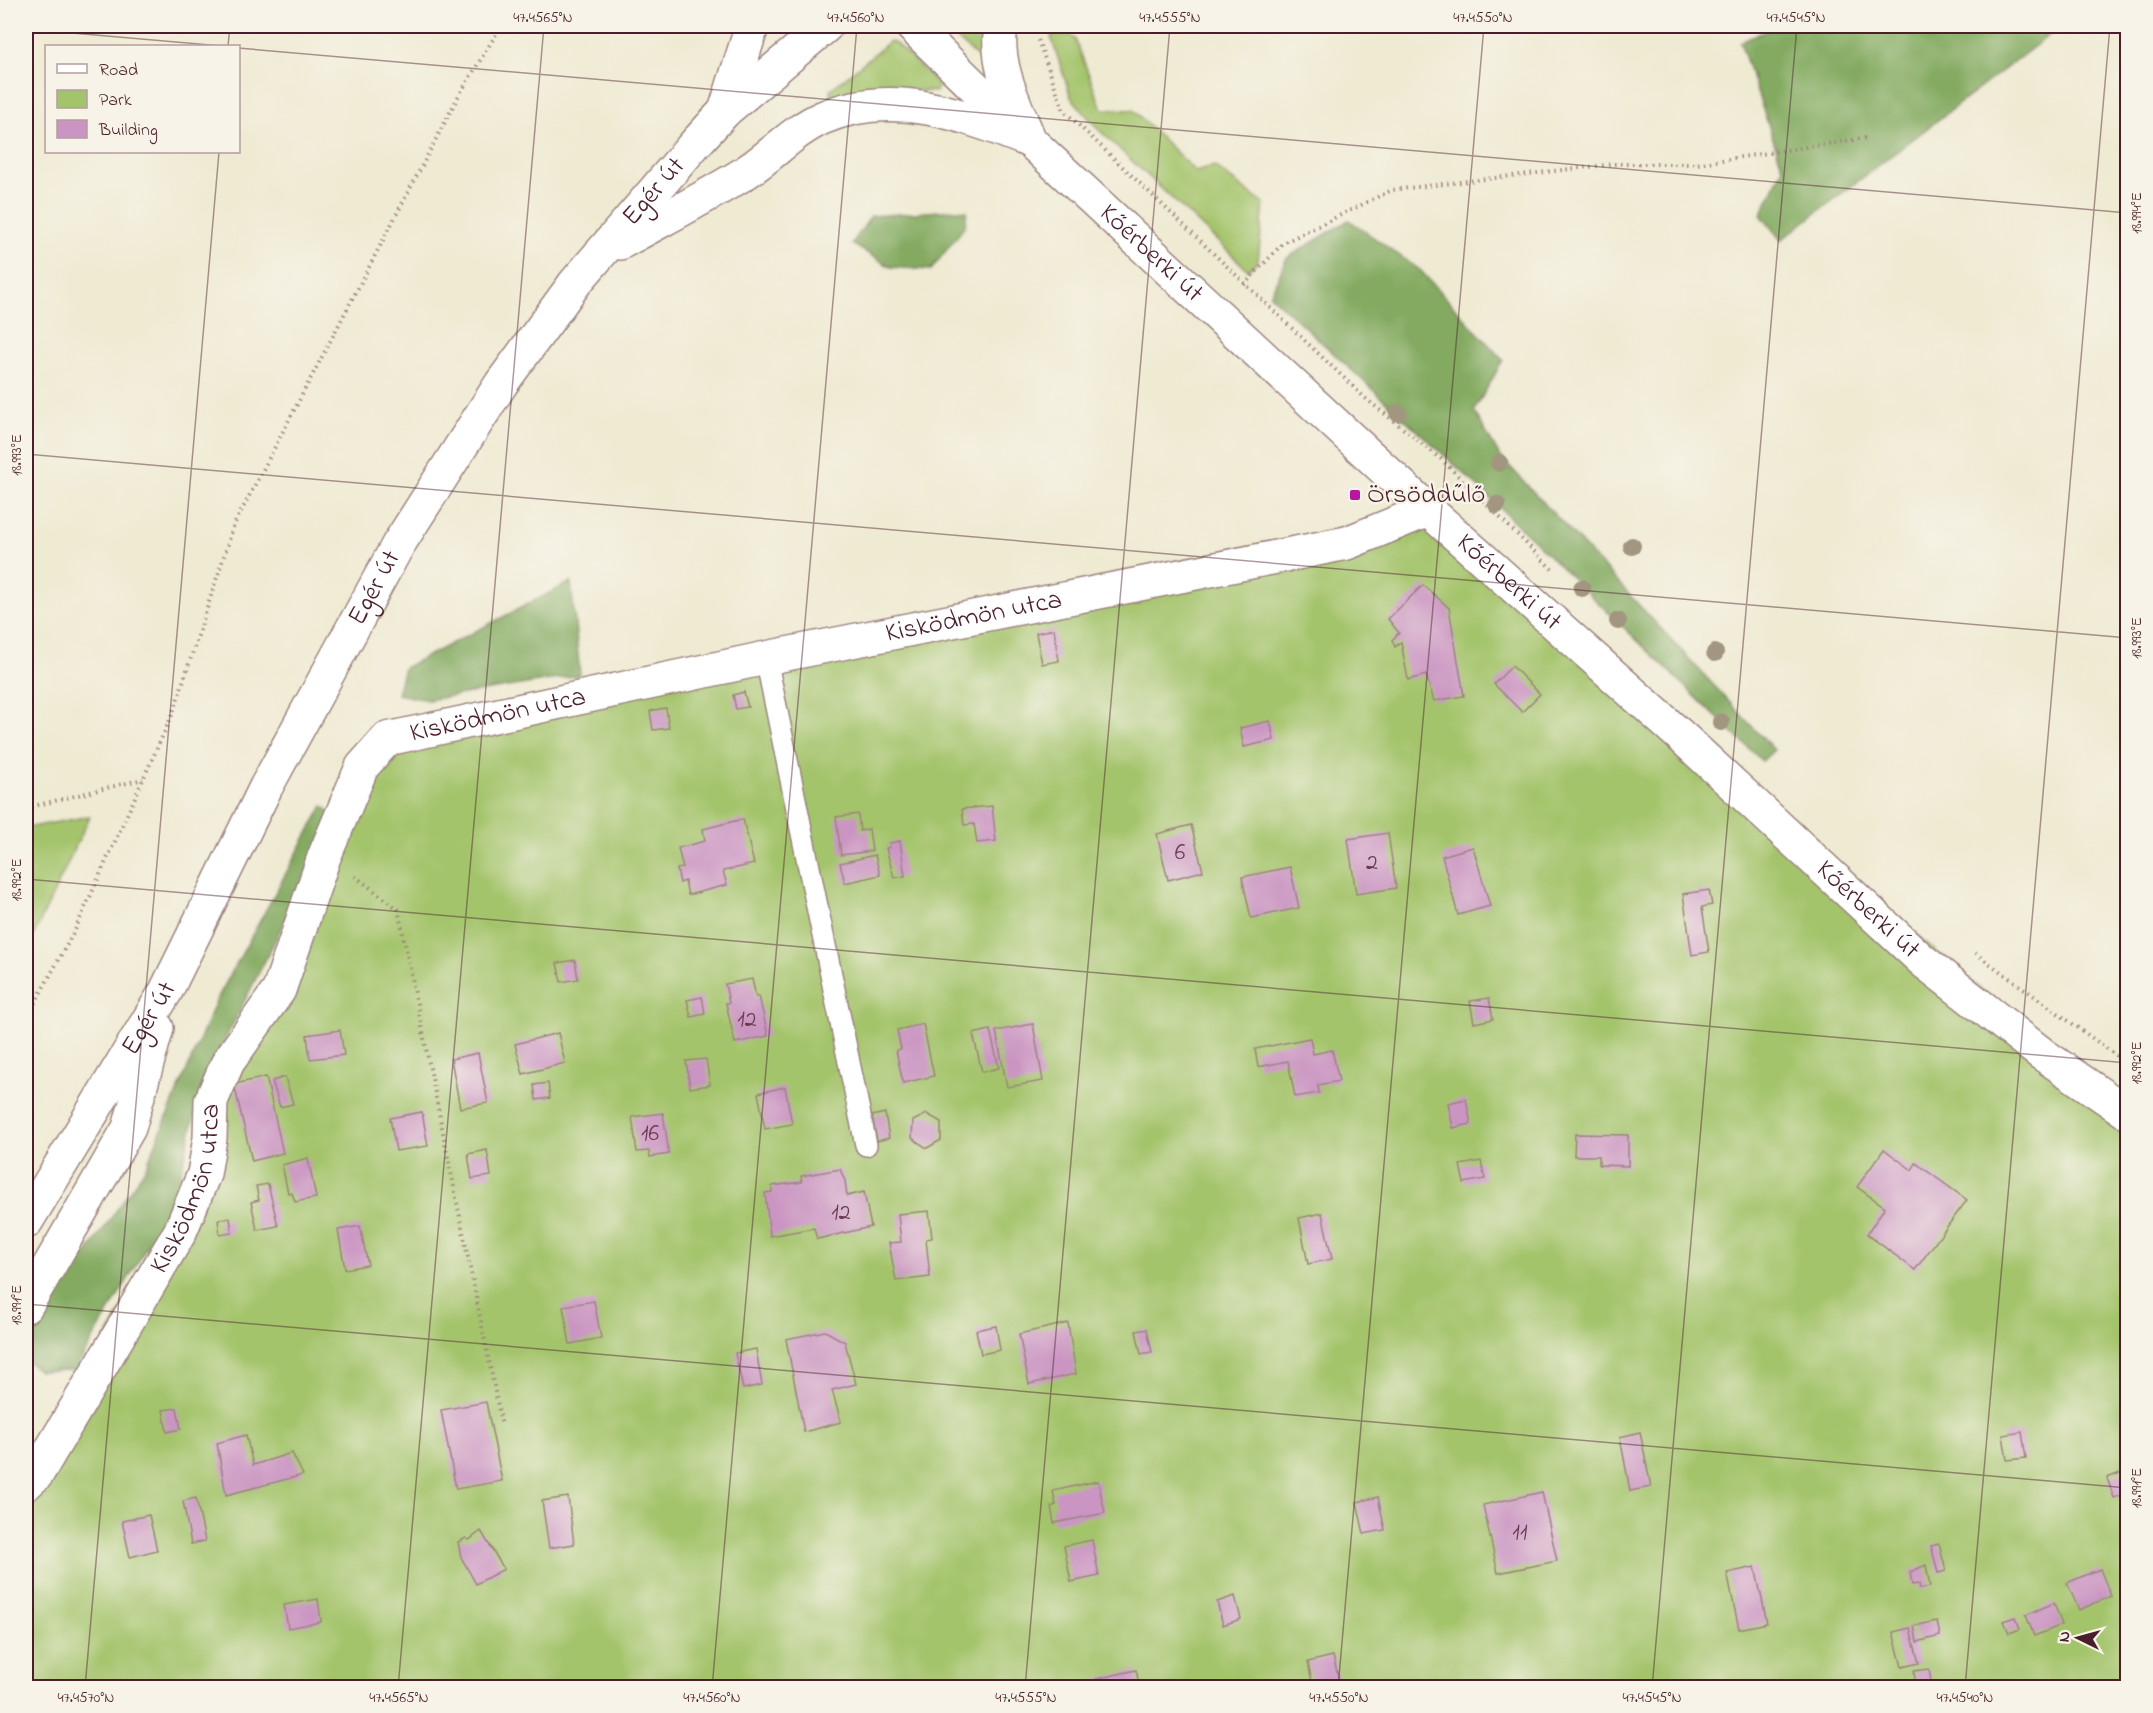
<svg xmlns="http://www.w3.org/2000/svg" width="2153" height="1713" font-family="'Indie Flower',sans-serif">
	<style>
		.green { fill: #a4c46c; stroke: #77724c; stroke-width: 1.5 }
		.forest { fill: #83aa60; stroke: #666446; stroke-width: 1.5 }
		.building { fill: #ca95c2 }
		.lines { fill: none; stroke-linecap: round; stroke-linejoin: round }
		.lane-casing { stroke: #9c847e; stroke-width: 24 }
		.street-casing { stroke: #9c847e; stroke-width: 36 }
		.secondary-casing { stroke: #9c847e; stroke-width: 36 }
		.primary-casing { stroke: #9c847e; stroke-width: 36 }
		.path { stroke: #9c847e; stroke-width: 4; stroke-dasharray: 1.5 4.5; stroke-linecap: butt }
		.lane { stroke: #fff; stroke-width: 21 }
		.street { stroke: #fff; stroke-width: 33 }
		.secondary { stroke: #fff; stroke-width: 33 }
		.primary { stroke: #fff; stroke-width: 33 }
		.tree { fill: #a39681 }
		.ticks { fill: none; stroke: #4a1f2b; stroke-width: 1.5; stroke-opacity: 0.45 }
		.poi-dot { fill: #b5179e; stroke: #f7f3e8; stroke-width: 2 }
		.labels { text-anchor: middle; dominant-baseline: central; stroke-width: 5; stroke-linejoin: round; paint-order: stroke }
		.number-label { font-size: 24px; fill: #6a3c51 }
		.street-label { font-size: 27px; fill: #4a1f2b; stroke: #f7f3e8 }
		.poi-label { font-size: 27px; fill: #4a1f2b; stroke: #f7f3e8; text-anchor: start }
		.neatline { fill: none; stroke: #4a1f2b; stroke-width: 2 }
		.ticks-label { font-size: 15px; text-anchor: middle; fill: #4a1f2b }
	</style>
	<rect width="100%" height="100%" fill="#f7f3e8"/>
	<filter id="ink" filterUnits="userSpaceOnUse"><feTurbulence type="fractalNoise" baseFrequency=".0167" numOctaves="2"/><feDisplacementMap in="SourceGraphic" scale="12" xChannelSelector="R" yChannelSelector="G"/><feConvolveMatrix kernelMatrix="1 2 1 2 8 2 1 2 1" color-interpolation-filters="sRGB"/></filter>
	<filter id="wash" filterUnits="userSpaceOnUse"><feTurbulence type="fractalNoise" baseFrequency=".008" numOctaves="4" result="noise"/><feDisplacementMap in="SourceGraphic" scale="24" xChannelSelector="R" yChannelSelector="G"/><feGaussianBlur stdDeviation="1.35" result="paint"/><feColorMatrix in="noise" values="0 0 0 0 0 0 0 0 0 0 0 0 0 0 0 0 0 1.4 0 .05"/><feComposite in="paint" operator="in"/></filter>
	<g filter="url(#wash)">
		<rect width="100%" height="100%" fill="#efead2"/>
		<g class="green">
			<path d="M943,26c22,-1 22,8 41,12l1,17 -3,3 -5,-1z"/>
			<path d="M1061,29l14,10 27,70 31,1 63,62 18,-6 50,38 -6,57 -10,9 -151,-142 -26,-31 -20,-60z"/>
			<path d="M889,42l6,1 44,42 -3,7 -39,-3 -66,9 -1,-8z"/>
			<path d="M1428,510l255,228 444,375v574h-2101v-203l11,-10 173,-336 177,-399z"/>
			<path d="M90,816l-59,125 -5,9v-122z"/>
		</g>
		<g class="forest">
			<path d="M1776,26h285l-280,214 -20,-25 22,-47 -43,-126z"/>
			<path d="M955,210l12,1 -2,15 -34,44 -40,-3 -39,-23 19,-28z"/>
			<path d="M1349,220l71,50 83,90 -29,51 25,44 275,295 -12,11 -291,-281 -201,-185 17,-37z"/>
			<path d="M571,582l9,93 -152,25 -31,-6 7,-26z"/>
			<path d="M323,806l8,7 -45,106 -84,166 -27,113 -100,172 -36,1 -13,-11v-19l119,-172 71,-168z"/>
		</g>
		<g id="blocks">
			<g class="building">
				<path d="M1423,585l26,23 15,88 -30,5 -8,-26 -18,5 -7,-38 -6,5 -3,-7 7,-7 -11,-14z"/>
				<path d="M1054,629l5,32 -17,3 -6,-31z"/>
				<path d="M1512,666l28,28 -18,18 -28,-28z"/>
				<path d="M744,692l4,15 -12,2 -3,-14z"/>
				<path d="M666,708l3,20 -16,2 -3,-19z"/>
				<path d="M1270,721l4,19 -30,7 -4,-19z"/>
				<path d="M992,806l4,35 -19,2 -3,-19 -10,1 -2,-16z"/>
				<path d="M858,814l2,17 9,-2 3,22 -31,4 -5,-38z"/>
				<path d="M743,819l11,45 -31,7 4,14 -39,10 -3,-14 -5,2 -3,-14 6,-1 -5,-20 27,-7 -2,-12z"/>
				<path d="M1191,825l12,46 -35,9 -11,-46z"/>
				<path d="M1388,833l8,55 -40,6 -8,-55z"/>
				<path d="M900,841l5,35 -11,2 -8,-30 4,-1 -1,-4z"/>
				<path d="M1473,847l17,59 -32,9 -16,-59z"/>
				<path d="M875,855l5,20 -35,8 -5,-20z"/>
				<path d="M1290,867l9,41 -48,10 -9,-41z"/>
				<path d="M1709,890l3,15 -10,2 7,45 -17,3 -9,-61z"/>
				<path d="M575,960l3,19 -17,3 -4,-19z"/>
				<path d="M752,979l4,18 3,-1 9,40 -33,7 -9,-40h3l-4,-19z"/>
				<path d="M702,997l3,17 -14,3 -4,-17z"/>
				<path d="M1489,998l4,21 -19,4 -4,-22z"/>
				<path d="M923,1024l11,52 -31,7 -7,-33 5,-1 -4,-19z"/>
				<path d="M1033,1024l10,57 -36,6 -11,-56z"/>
				<path d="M340,1030l4,25 -34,4 -3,-24z"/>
				<path d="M990,1030l9,38 -17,4 -9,-38z"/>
				<path d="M558,1033l7,30 -42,11 -8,-30z"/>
				<path d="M1310,1038l3,16 19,-4 7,31 -21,4 1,8 -24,4 -7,-36 -30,6 -3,-18z"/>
				<path d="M478,1053l10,50 -28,5 -9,-49z"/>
				<path d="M706,1059l4,26 -20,3 -4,-27z"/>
				<path d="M266,1077l17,76 -31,8 -18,-77z"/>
				<path d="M285,1077l8,27 -13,3 -8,-26z"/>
				<path d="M548,1083l2,15 -14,2 -2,-15z"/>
				<path d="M785,1087l7,37 -27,5 -7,-36z"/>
				<path d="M1466,1099l5,25 -18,4 -5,-25z"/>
				<path d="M422,1112l6,34 -32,5 -6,-33z"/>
				<path d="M663,1113l6,41 -19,3 -1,-6 -12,1 -5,-35z"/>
				<path d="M885,1113l4,25 -12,3 -5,-25z"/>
				<path d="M927,1114l14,8v18l-14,8 -15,-10 1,-17z"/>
				<path d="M1575,1134l53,1v31l-29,-1v-9h-25z"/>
				<path d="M1884,1149l28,21 4,-7 51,37 -52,70 -48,-36 18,-27 -28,-20z"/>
				<path d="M487,1150l4,26 -19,3 -4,-25z"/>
				<path d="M308,1158l8,40 -21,4 -3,-9h-4l-6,-28z"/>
				<path d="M1481,1161l4,18 -21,4 -4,-18z"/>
				<path d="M840,1169l5,12 2,15 17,-4 7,35 -54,12 -3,-11 -44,8 -5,-43 7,-1v-6l30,-4 -1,-6z"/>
				<path d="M268,1184l10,42 -21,4 -6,-28 8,-2 -3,-14z"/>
				<path d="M929,1211l3,27 -6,1 4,38 -34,4 -7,-38 12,-1 -3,-28z"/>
				<path d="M1322,1213l10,46 -24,5 -9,-46z"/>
				<path d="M230,1218l2,15 -12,2 -2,-15z"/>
				<path d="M360,1226l8,39 -23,4 -7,-39z"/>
				<path d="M594,1301l7,37 -31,6 -7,-38z"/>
				<path d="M1068,1323l8,51 -47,10 -10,-50z"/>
				<path d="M996,1326l4,24 -19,4 -5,-24z"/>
				<path d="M1147,1329l5,23 -11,2 -5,-23z"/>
				<path d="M825,1331l20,11 11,42 -24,6 9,32 -37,10 -18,-93z"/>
				<path d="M756,1349l6,36 -19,4 -8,-36z"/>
				<path d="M486,1402l16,79 -46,8 -15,-79z"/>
				<path d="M2128,1406v21h-4l-3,-20z"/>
				<path d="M177,1408l4,21 -14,3 -4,-22z"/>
				<path d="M1640,1432l11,55 -21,4 -10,-54z"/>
				<path d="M2022,1432l4,26 -19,2 -4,-25z"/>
				<path d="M246,1435l7,30 39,-12 11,22 -77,20 -9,-52z"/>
				<path d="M2128,1470v22l-14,6 -7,-20z"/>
				<path d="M1098,1481l7,32 -51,10 -3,-16 5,-2 -3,-14z"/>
				<path d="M1542,1492l15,69 -59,12 -15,-68z"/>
				<path d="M568,1497l6,47 -25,4 -7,-47z"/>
				<path d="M1378,1497l7,33 -21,4 -7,-32z"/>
				<path d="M196,1498l9,43 -14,3 -8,-43z"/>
				<path d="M149,1515l8,35 -27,7 -8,-36z"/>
				<path d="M481,1531l23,38 -28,15 -15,-27 -3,-15 8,-4 3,2z"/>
				<path d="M1092,1540l7,36 -28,6 -7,-36z"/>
				<path d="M1939,1544l7,27 -8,2 -7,-27z"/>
				<path d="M1926,1565l4,22 -10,2 -1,-5 -7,1 -2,-13z"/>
				<path d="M1755,1567l12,56 -28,6 -12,-56z"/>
				<path d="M2100,1569l11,27 -32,14 -12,-27z"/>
				<path d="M1235,1596l6,23 -18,6 -6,-23z"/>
				<path d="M318,1599l3,23 -33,6 -4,-23z"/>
				<path d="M2054,1603l8,22 -28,11 -8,-21z"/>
				<path d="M2016,1617l4,12 -11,4 -5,-12z"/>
				<path d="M1937,1621l3,15 -23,6 -3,-16z"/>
				<path d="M1910,1628l9,35 -17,4 -9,-35z"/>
				<path d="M1333,1656l8,32h-28l-5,-26z"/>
				<path d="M1929,1669l3,19h-16l-2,-17z"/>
				<path d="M1136,1670l4,18h-42l-2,-9z"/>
			</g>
		</g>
	</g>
	<g filter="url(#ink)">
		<use href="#blocks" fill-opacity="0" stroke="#9c847e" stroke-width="1.5"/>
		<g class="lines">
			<g class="lane-casing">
				<path id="lane" d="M766,658l100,487"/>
			</g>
			<g class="street-casing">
				<g id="street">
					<path id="s1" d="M26,1484l11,-10 143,-242 24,-58 6,-36 1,-37 17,-39 51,-72 45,-133 38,-90 25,-28 379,-81 581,-115 81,-33"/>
				</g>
			</g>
			<g class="secondary-casing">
				<g id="secondary">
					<path id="s2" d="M912,26l118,115 398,369 255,228 240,223 119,93 86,59"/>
				</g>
			</g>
			<g class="primary-casing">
				<g id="primary">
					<path d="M1001,26c-7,39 15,80 29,115"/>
					<path d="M725,111l27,-85"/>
					<path d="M620,243c40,-22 81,-43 120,-67 29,-17 51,-44 82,-58 70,-31 143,-3 208,23"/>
					<path id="s3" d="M26,1222l140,-231 100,-204 132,-242 103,-161 74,-101 119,-138 31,-34 101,-85"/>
					<path d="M26,1306l103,-178 28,-100"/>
				</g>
			</g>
			<g class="path">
				<path d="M1038,40l26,71 301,287 76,61 111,110"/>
				<path d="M1244,285l39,-42 109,-53 222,-26h82l169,-26"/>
				<path d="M26,808l117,-29"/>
				<path d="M355,876l43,33 104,517"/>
				<path d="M1975,953l153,111"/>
				<path d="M26,1019l49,-89 98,-217 61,-188 224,-428 43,-71"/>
			</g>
			<use href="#lane" class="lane"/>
			<use href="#street" class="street"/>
			<use href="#secondary" class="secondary"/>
			<use href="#primary" class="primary"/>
		</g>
		<g class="tree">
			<circle cx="1398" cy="413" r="9"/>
			<circle cx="1499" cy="463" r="9"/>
			<circle cx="1497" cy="505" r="9"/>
			<circle cx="1632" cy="546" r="9"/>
			<circle cx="1582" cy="588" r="9"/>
			<circle cx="1618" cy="621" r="9"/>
			<circle cx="1715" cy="653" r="9"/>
			<circle cx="1721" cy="722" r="9"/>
		</g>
	</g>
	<path class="ticks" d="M26,29l196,17M228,46l2,-20M238,48l1890,165M26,454l2102,184M26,879l2102,184M26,1304l2102,184M85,1688l134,-1536M398,1688l146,-1662M712,1688l145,-1662M1025,1688l145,-1662M1338,1688l146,-1662M1652,1688l145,-1662M1965,1688l145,-1662"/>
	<rect class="poi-dot" x="1349" y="489" width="12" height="12" rx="3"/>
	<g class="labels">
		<g class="number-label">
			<text x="1180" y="853">6</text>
			<text x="1372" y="863">2</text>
			<text x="747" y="1020">12</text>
			<text x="650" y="1134">16</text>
			<text x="841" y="1213">12</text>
			<text x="1520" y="1533">11</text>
		</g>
		<g class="street-label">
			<text stroke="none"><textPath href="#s3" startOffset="1210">Egér út</textPath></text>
			<text stroke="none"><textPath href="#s2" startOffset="330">Kőérberki út</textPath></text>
			<text stroke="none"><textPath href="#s2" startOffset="816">Kőérberki út</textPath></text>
			<text stroke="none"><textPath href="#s3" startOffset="724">Egér út</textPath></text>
			<text stroke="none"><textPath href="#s1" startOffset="1438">Kisködmön utca</textPath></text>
			<text stroke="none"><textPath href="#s1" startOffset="952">Kisködmön utca</textPath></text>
			<text stroke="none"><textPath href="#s2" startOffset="1302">Kőérberki út</textPath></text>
			<text stroke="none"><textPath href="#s3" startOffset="238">Egér út</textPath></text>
			<text stroke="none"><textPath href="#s1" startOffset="340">Kisködmön utca</textPath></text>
		</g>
		<g class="poi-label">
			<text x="1367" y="495">Örsöddűlő</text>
		</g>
	</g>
	<rect width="2153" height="1713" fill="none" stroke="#f7f3e8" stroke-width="66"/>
	<rect x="45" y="45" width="195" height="108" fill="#f7f3e8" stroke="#b29e9c" stroke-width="1.5"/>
	<rect x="57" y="64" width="30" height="9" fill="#ffffff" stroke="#b29e9c" stroke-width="1.5"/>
	<text x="99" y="75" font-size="18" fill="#4a1f2b">Road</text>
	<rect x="57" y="90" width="30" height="18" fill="#a4c46c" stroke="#b29e9c" stroke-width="1.5"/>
	<text x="99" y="105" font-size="18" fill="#4a1f2b">Park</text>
	<rect x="57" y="120" width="30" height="18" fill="#ca95c2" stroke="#b29e9c" stroke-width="1.5"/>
	<text x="99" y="135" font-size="18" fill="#4a1f2b">Building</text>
	<g transform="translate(2078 1638) rotate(275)" stroke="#f7f3e8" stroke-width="4.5" paint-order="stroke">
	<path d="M0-4.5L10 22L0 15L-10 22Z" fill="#4a1f2b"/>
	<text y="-9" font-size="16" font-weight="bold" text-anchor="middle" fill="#4a1f2b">N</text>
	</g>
	<rect x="33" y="33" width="2087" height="1647" class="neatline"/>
	<g class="ticks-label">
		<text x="543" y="22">47.4565°N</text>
		<text x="856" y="22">47.4560°N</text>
		<text x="1170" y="22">47.4555°N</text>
		<text x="1483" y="22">47.4550°N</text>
		<text x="1796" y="22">47.4545°N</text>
		<text transform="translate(2136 213) rotate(-90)" y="5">18.994°E</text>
		<text transform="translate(16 455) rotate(-90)" y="5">18.993°E</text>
		<text transform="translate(2136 638) rotate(-90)" y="5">18.993°E</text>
		<text transform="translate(16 880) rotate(-90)" y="5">18.992°E</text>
		<text transform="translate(2136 1063) rotate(-90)" y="5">18.992°E</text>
		<text transform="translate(16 1305) rotate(-90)" y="5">18.991°E</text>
		<text transform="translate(2136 1488) rotate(-90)" y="5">18.991°E</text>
		<text x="86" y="1702">47.4570°N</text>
		<text x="399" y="1702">47.4565°N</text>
		<text x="712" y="1702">47.4560°N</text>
		<text x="1026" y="1702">47.4555°N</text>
		<text x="1339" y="1702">47.4550°N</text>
		<text x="1652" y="1702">47.4545°N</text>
		<text x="1965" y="1702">47.4540°N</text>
	</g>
</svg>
